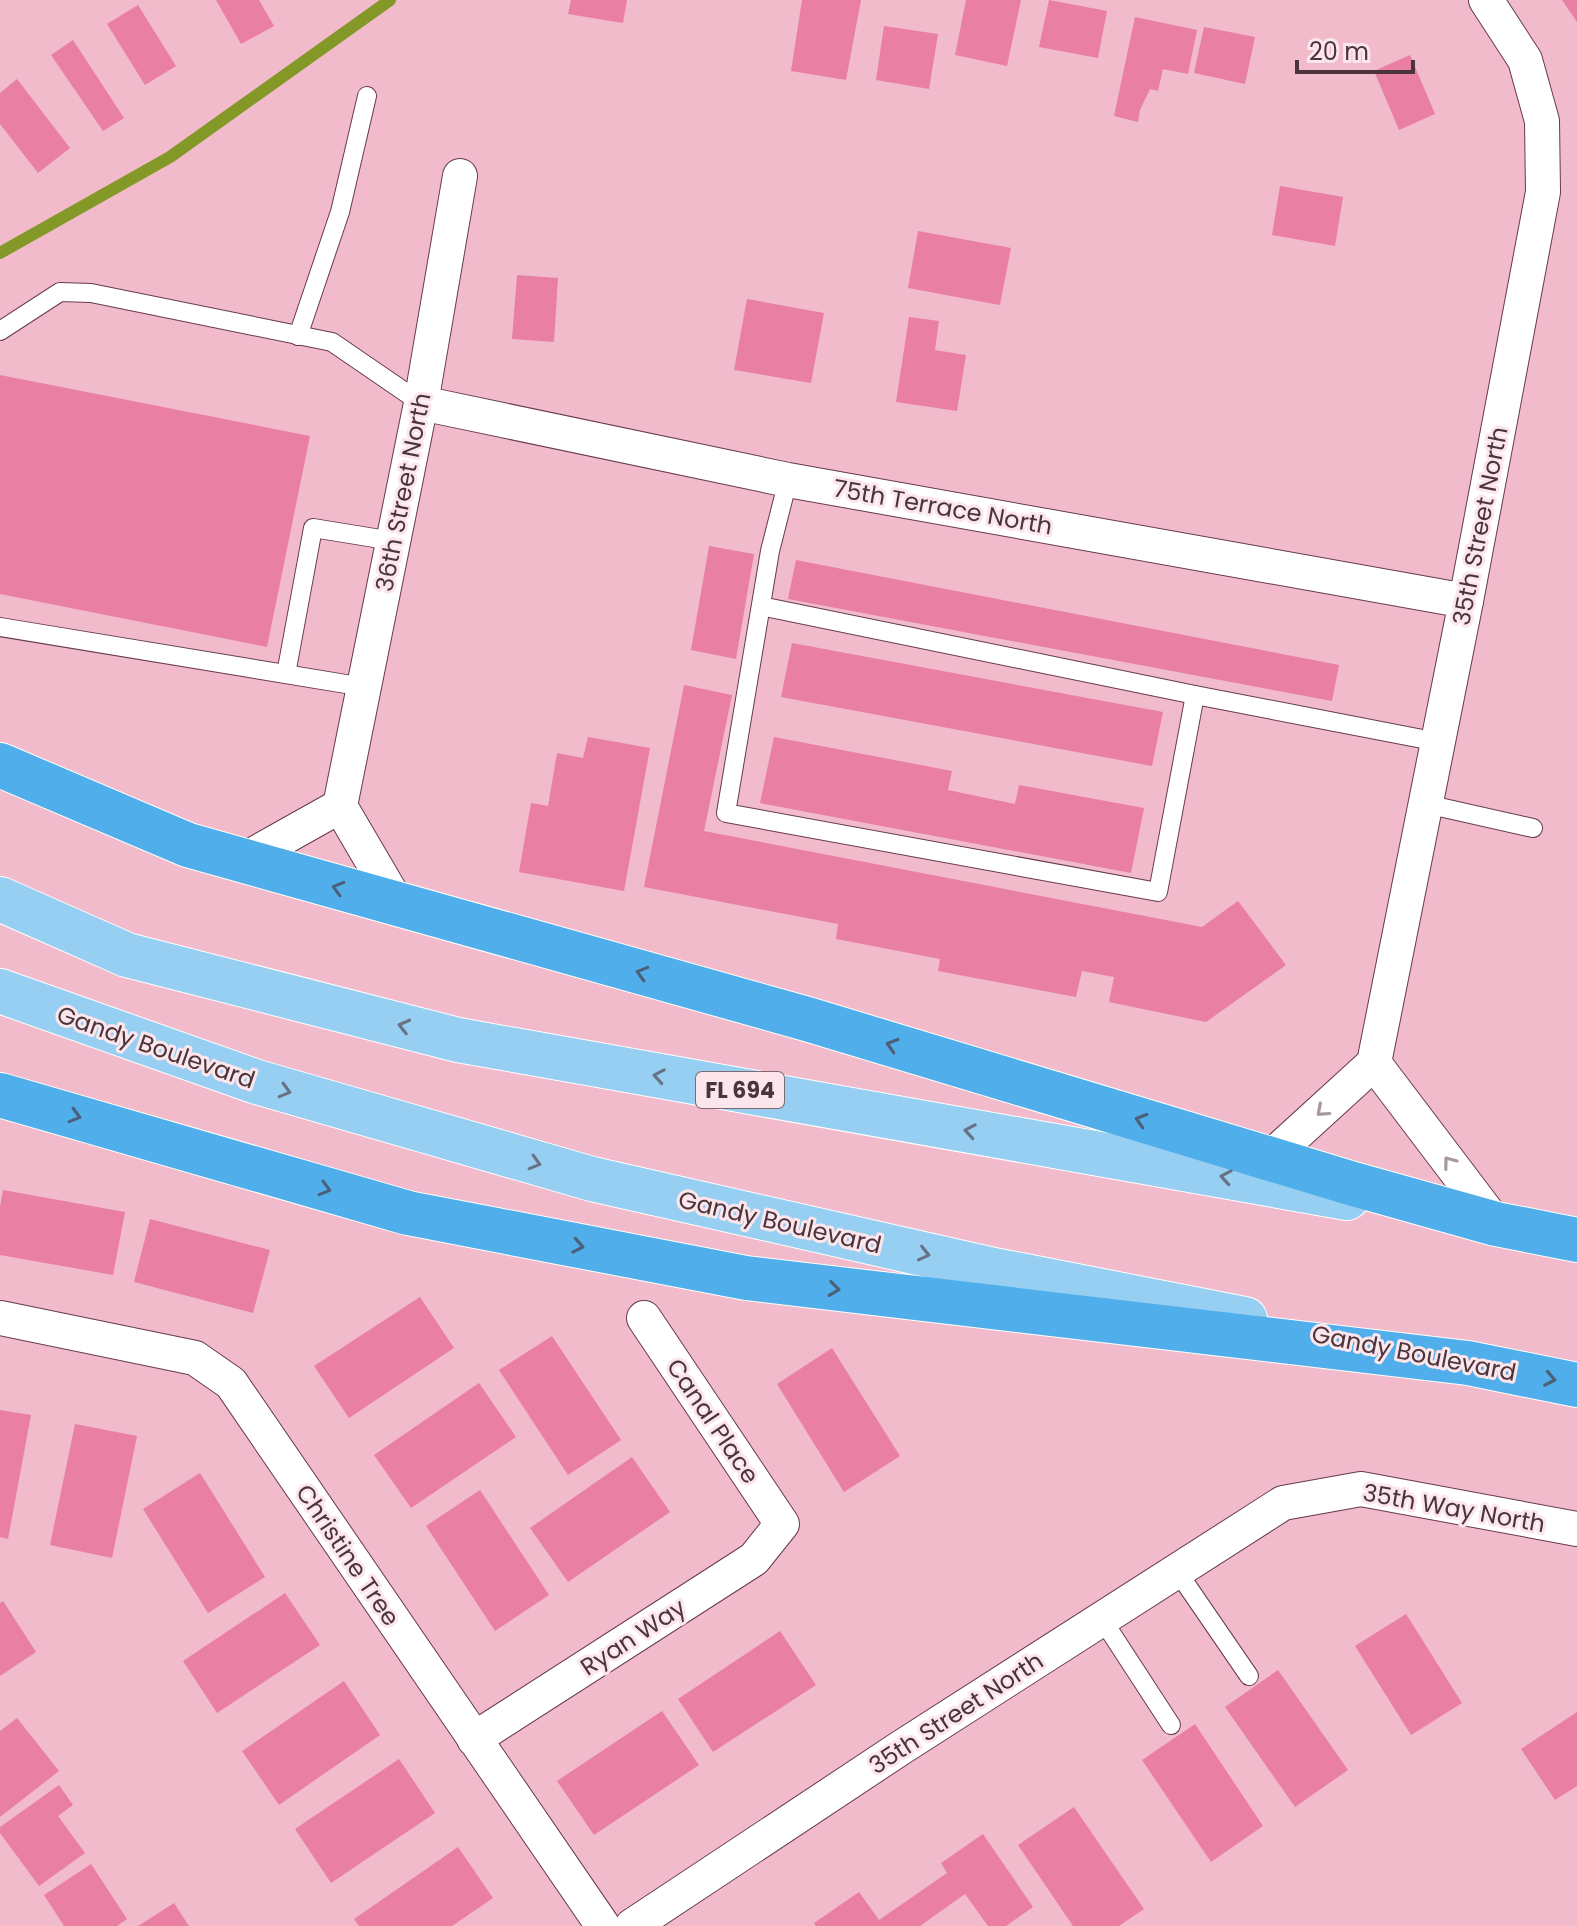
<svg xmlns="http://www.w3.org/2000/svg" width="1577" height="1926" font-family="Poppins,sans-serif">
	<style>
		.lines { fill: none; stroke-linecap: round; stroke-linejoin: round }
		.stream { stroke: #849827; stroke-width: 12 }
		.building { fill: #e97fa3 }
		.lane-casing { stroke: #673b4a; stroke-width: 20 }
		.street-casing { stroke: #673b4a; stroke-width: 36 }
		.primary-casing { stroke: #fff; stroke-width: 46 }
		.highway-casing { stroke: #fff; stroke-width: 46 }
		.lane { stroke: #fff; stroke-width: 18 }
		.street { stroke: #fff; stroke-width: 34 }
		.primary { stroke: #96cff2; stroke-width: 44 }
		.highway { stroke: #50afea; stroke-width: 44 }
		.oneway { stroke: #4d6079 }
		.oneway2 { stroke: #697385 }
		.oneway3 { stroke: #a59a9e }
		.labels { text-anchor: middle; dominant-baseline: central; stroke-width: 6; stroke-linejoin: round; paint-order: stroke }
		.shield { fill: #fce6ec; stroke: #806a71; stroke-width: 2 }
		.shield-label { font-size: 22px; font-weight: bold; fill: #4b353c }
		.street-label { font-size: 24px; fill: #4b353c; stroke: #fce6ec }
	</style>
	<rect width="100%" height="100%" fill="#f1bbcb"/>
	<g class="lines">
		<path class="stream" d="M0,253l170,-96 220,-157"/>
	</g>
	<g class="building">
		<path d="M216,0h43l15,26 -33,18z"/>
		<path d="M571,0h56l-4,23 -55,-9z"/>
		<path d="M802,0h59l-15,80 -55,-9z"/>
		<path d="M966,0h55l-14,66 -52,-11z"/>
		<path d="M1049,0l58,11 -9,47 -59,-11z"/>
		<path d="M1562,0h15v22z"/>
		<path d="M138,5l38,61 -31,19 -38,-61z"/>
		<path d="M1135,17l62,13 -9,44 -25,-5 -5,22 -8,-2 -10,21 -2,12 -24,-6z"/>
		<path d="M884,26l54,8 -9,55 -53,-9z"/>
		<path d="M1204,27l51,10 -10,47 -51,-11z"/>
		<path d="M73,40l51,78 -21,13 -52,-76z"/>
		<path d="M1410,55l25,59 -36,16 -25,-59z"/>
		<path d="M17,79l53,69 -32,25 -38,-49v-31z"/>
		<path d="M1280,186l63,11 -8,49 -63,-11z"/>
		<path d="M918,231l93,17 -11,57 -92,-17z"/>
		<path d="M517,275l41,3 -4,64 -42,-3z"/>
		<path d="M747,299l77,14 -13,70 -77,-13z"/>
		<path d="M909,317l30,4 -4,29 31,5 -9,56 -61,-9z"/>
		<path d="M0,375l310,61 -43,211 -267,-53z"/>
		<path d="M709,546l45,8 -18,105 -45,-9z"/>
		<path d="M796,560l543,105 -7,36 -544,-102z"/>
		<path d="M792,643l371,69 -11,54 -371,-69z"/>
		<path d="M684,685l48,10 -28,136 498,96 36,-26 48,64 -80,57 -97,-20 5,-25 -32,-6 -6,26 -138,-26 2,-12 -104,-20 2,-15 -194,-37z"/>
		<path d="M588,737l62,11 -26,143 -105,-19 12,-69 17,3 9,-53 26,5z"/>
		<path d="M774,737l178,34 -4,19 67,14 4,-19 125,23 -13,65 -371,-70z"/>
		<path d="M3,1190l122,22 -12,63 -113,-20v-48z"/>
		<path d="M150,1219l120,31 -17,63 -119,-31z"/>
		<path d="M420,1297l34,51 -105,70 -35,-52z"/>
		<path d="M552,1336l69,104 -53,35 -69,-105z"/>
		<path d="M832,1348l68,108 -56,36 -67,-108z"/>
		<path d="M479,1383l37,54 -105,71 -37,-53z"/>
		<path d="M0,1410l31,5 -23,124 -8,-2z"/>
		<path d="M75,1424l62,12 -25,122 -62,-13z"/>
		<path d="M632,1457l38,55 -102,70 -38,-54z"/>
		<path d="M200,1473l65,104 -57,36 -65,-104z"/>
		<path d="M480,1490l69,105 -54,36 -69,-105z"/>
		<path d="M285,1593l35,52 -103,68 -34,-52z"/>
		<path d="M3,1601l33,51 -36,24v-73z"/>
		<path d="M1406,1614l56,89 -51,32 -56,-89z"/>
		<path d="M780,1631l36,54 -103,67 -35,-53z"/>
		<path d="M1278,1670l70,100 -53,37 -70,-100z"/>
		<path d="M344,1681l36,54 -101,70 -37,-54z"/>
		<path d="M662,1711l37,54 -105,70 -37,-54z"/>
		<path d="M1577,1712v74l-22,14 -34,-51z"/>
		<path d="M17,1718l42,53 -59,46v-86z"/>
		<path d="M1195,1724l68,102 -52,36 -69,-102z"/>
		<path d="M399,1759l36,54 -104,70 -36,-54z"/>
		<path d="M59,1785l14,20 -15,11 27,37 -46,33 -39,-53v-6z"/>
		<path d="M1074,1807l70,102 -25,17h-46l-55,-81z"/>
		<path d="M983,1834l50,73 -27,19h-18l-23,-32 -45,32h-104l-2,-3 45,-31 20,28 68,-47 -6,-10z"/>
		<path d="M458,1847l35,51 -41,28h-93l-5,-7z"/>
		<path d="M91,1864l36,55 -10,7h-53l-20,-31z"/>
		<path d="M174,1903l15,23h-51z"/>
	</g>
	<g class="lines">
		<g class="lane-casing">
			<g id="lane">
				<path d="M0,331l60,-39 31,1 241,49 89,61"/>
				<path d="M298,336l42,-124 27,-116"/>
				<path d="M788,480l-18,71 -44,262 432,79 37,-197 243,47"/>
				<path d="M761,606l434,89"/>
				<path d="M0,627l364,60"/>
				<path d="M286,674l27,-146 80,13"/>
				<path d="M1426,804l107,24"/>
				<path d="M1177,1571l72,105"/>
				<path d="M1102,1619l69,106"/>
			</g>
		</g>
		<g class="street-casing">
			<g id="street">
				<path d="M421,403l367,77 678,121"/>
				<path d="M340,806l58,99"/>
				<path d="M242,861l98,-55 81,-403 39,-227"/>
				<path d="M1374,1063l122,161"/>
				<path d="M1270,1158l104,-95 92,-462 77,-409 -1,-71 -17,-61 -39,-60"/>
				<path d="M0,1318l195,40 36,25 372,543"/>
				<path d="M474,1739l280,-180 28,-35 -138,-206"/>
				<path d="M632,1926l270,-179 381,-244 78,-14 216,40"/>
			</g>
		</g>
		<g class="primary-casing">
			<g id="primary">
				<path d="M0,899l127,56 331,85 889,158"/>
				<path d="M0,991l257,91 335,97 397,90 256,50"/>
			</g>
		</g>
		<g class="highway-casing">
			<g id="highway">
				<path d="M0,765l188,80 619,174 543,164 146,41 81,16"/>
				<path d="M0,1095l408,118 338,65 722,85 109,22"/>
			</g>
		</g>
		<use href="#lane" class="lane"/>
		<use href="#street" class="street"/>
		<use href="#primary" class="primary"/>
		<use href="#highway" class="highway"/>
	</g>
	<defs><path id="oneway-chevron" d="M-2-3.5L2.5 0L-2 3.5" fill="none" stroke-width="1.6" stroke-linecap="round" stroke-linejoin="round" transform="scale(2)"/></defs>
	<g class="oneway">
		<use href="#oneway-chevron" transform="translate(338 888) rotate(-164)"/>
		<use href="#oneway-chevron" transform="translate(642 973) rotate(-164)"/>
		<use href="#oneway-chevron" transform="translate(892 1045) rotate(-163)"/>
		<use href="#oneway-chevron" transform="translate(75 1116) rotate(16)"/>
		<use href="#oneway-chevron" transform="translate(1141 1120) rotate(-163)"/>
		<use href="#oneway-chevron" transform="translate(325 1189) rotate(16)"/>
		<use href="#oneway-chevron" transform="translate(578 1246) rotate(11)"/>
		<use href="#oneway-chevron" transform="translate(834 1289) rotate(7)"/>
		<use href="#oneway-chevron" transform="translate(1550 1379) rotate(11)"/>
	</g>
	<g class="oneway2">
		<use href="#oneway-chevron" transform="translate(404 1026) rotate(-166)"/>
		<use href="#oneway-chevron" transform="translate(659 1076) rotate(-170)"/>
		<use href="#oneway-chevron" transform="translate(285 1091) rotate(16)"/>
		<use href="#oneway-chevron" transform="translate(970 1131) rotate(-170)"/>
		<use href="#oneway-chevron" transform="translate(535 1163) rotate(16)"/>
		<use href="#oneway-chevron" transform="translate(1226 1177) rotate(-170)"/>
		<use href="#oneway-chevron" transform="translate(924 1254) rotate(13)"/>
	</g>
	<g class="oneway3">
		<use href="#oneway-chevron" transform="translate(1322 1111) rotate(138)"/>
		<use href="#oneway-chevron" transform="translate(1449 1162) rotate(-127)"/>
	</g>
	<g class="labels">
		<rect class="shield" x="696" y="1072" width="88" height="36" rx="6"/>
		<g class="shield-label">
			<text x="740" y="1090">FL 694</text>
		</g>
		<g class="street-label">
			<text transform="translate(403 492) rotate(-79)">36th Street North</text>
			<text transform="translate(943 507) rotate(10)">75th Terrace North</text>
			<text transform="translate(1480 526) rotate(-79)">35th Street North</text>
			<text transform="translate(156 1047) rotate(19)">Gandy Boulevard</text>
			<text transform="translate(780 1222) rotate(13)">Gandy Boulevard</text>
			<text transform="translate(1414 1353) rotate(11)">Gandy Boulevard</text>
			<text transform="translate(713 1421) rotate(56)">Canal Place</text>
			<text transform="translate(1454 1508) rotate(10)">35th Way North</text>
			<text transform="translate(348 1555) rotate(56)">Christine Tree</text>
			<text transform="translate(633 1637) rotate(-33)">Ryan Way</text>
			<text transform="translate(956 1713) rotate(-33)">35th Street North</text>
		</g>
	</g>
	<path d="M1297 60v12h116v-12" fill="none" stroke="#4b353c" stroke-width="4"/>
	<text x="1309" y="60" font-size="24" fill="#4b353c" stroke="#fce6ec" stroke-width="6" paint-order="stroke">20 m</text>
</svg>
